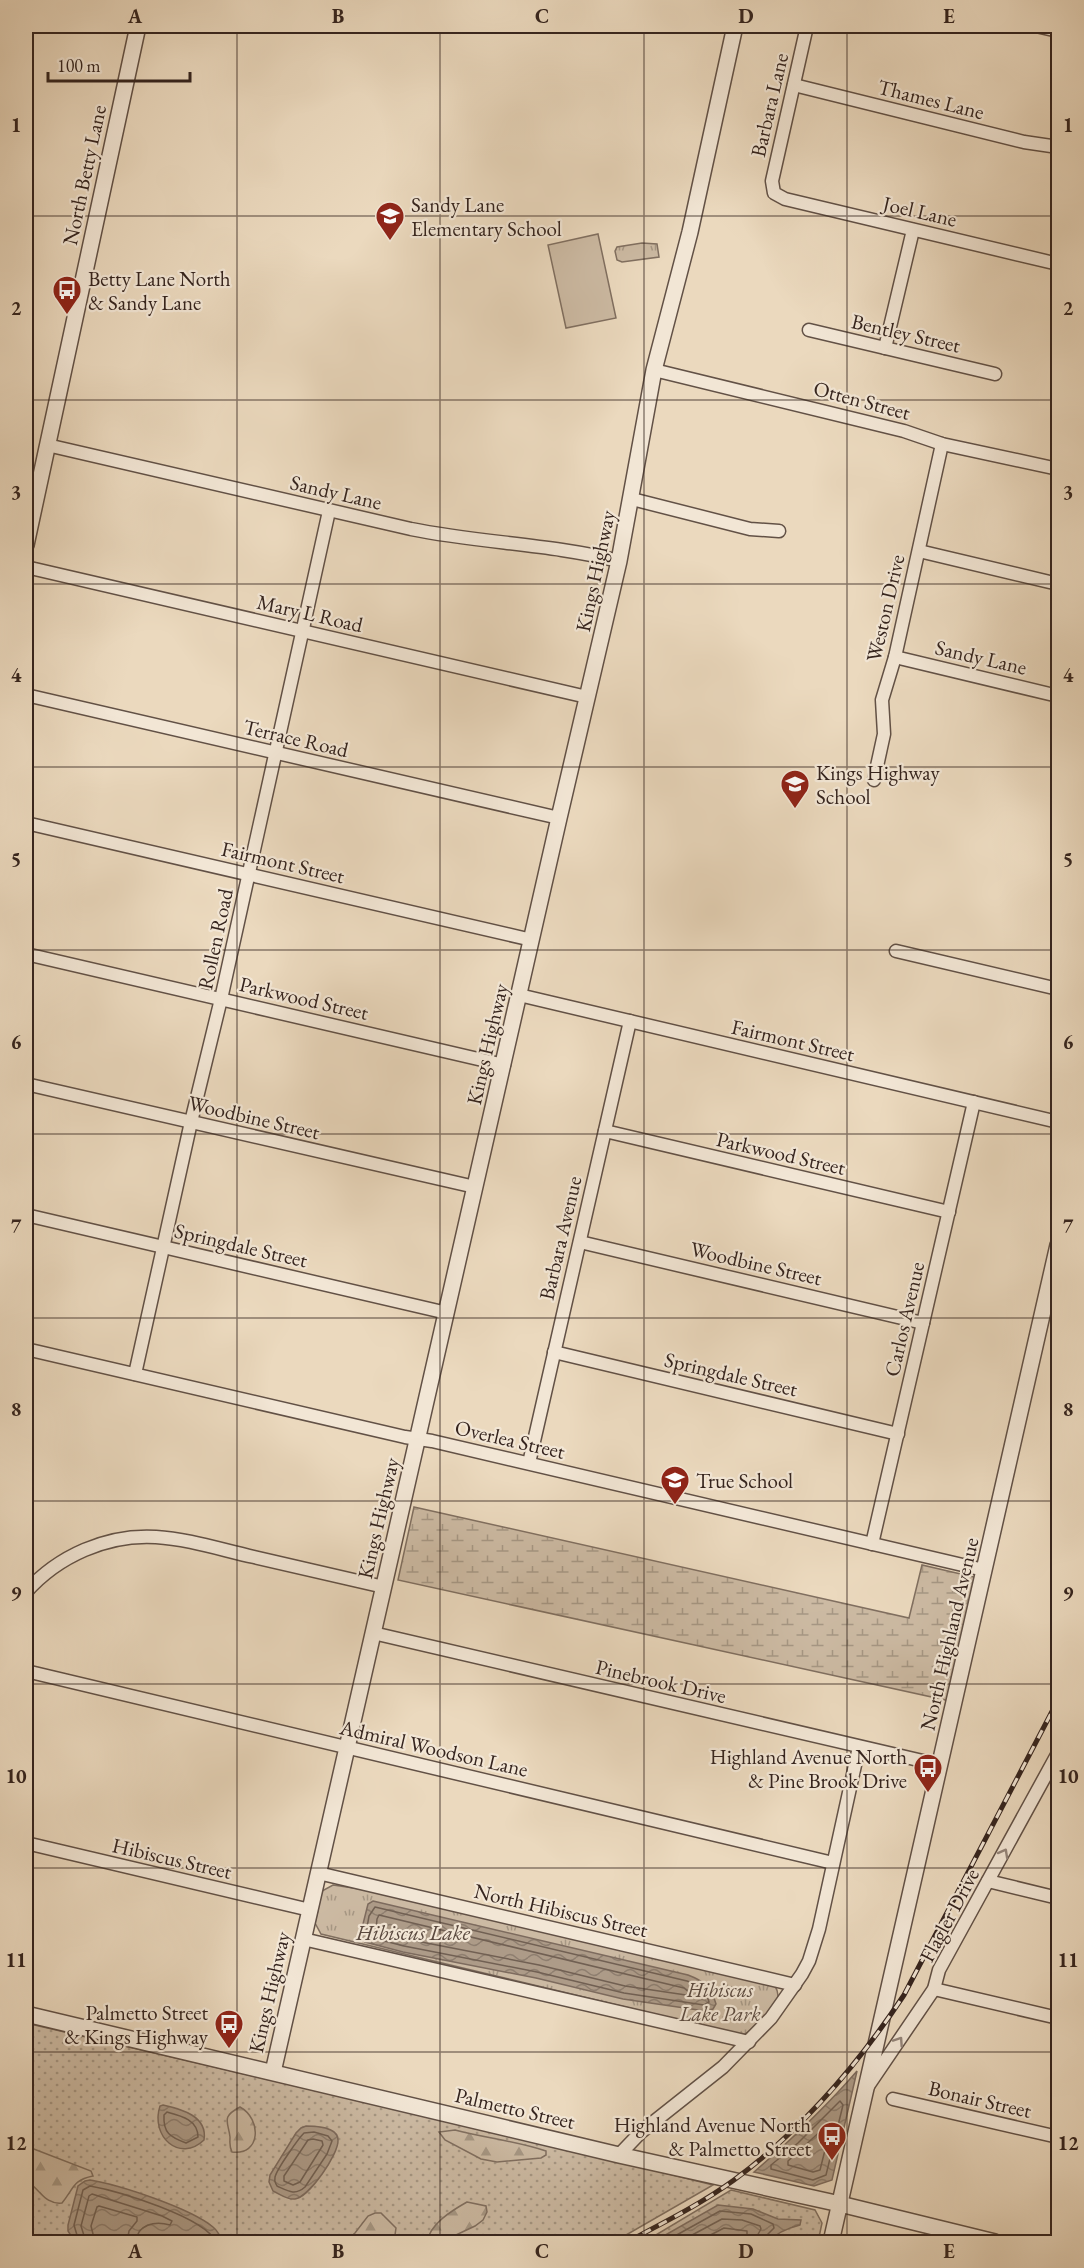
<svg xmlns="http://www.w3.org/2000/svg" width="1084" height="2268" font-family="'EB Garamond',serif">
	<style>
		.grass { fill: url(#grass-dots); stroke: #806f60; stroke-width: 1.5 }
		.forest { fill: url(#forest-firs); stroke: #806f60; stroke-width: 1.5 }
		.wetland { fill: url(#wetland-marsh); stroke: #806f60; stroke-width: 1.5 }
		.park { fill: url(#park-tufts); stroke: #806f60; stroke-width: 1.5 }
		.pitch { fill: #ccbaa3; stroke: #806f60; stroke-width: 1.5 }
		.water { fill: url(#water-waves); stroke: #7d6b5e; stroke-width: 1.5 }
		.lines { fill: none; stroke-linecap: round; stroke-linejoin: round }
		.shore { stroke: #716053; stroke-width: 1.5 }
		.minor-casing { stroke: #625146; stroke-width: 15 }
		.tertiary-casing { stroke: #625146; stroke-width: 18 }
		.minor { stroke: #f2e6d5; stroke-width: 12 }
		.tertiary { stroke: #f2e6d5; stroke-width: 15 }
		.rail-casing { stroke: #35241e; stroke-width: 5 }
		.rail { stroke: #f2e6d5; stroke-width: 3; stroke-dasharray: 9; stroke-linecap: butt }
		.oneway { stroke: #94857a }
		.grid { fill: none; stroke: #35241e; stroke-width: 1.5; stroke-opacity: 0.55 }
		.labels { text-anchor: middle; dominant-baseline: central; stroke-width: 4.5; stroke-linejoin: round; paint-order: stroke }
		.street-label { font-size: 21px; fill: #35241e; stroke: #f2e6d5 }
		.poi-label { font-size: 21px; fill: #35241e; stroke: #f2e6d5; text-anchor: start }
		.park-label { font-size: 21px; font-style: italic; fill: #5b4a3f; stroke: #f2e6d5 }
		.water-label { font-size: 22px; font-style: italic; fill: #59483e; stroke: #f2e6d5 }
		.neatline { fill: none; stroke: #35241e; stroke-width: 2 }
		.grid-label { font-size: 20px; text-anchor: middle; font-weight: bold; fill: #35241e }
	</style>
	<defs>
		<pattern id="grass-dots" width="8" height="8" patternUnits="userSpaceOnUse" patternTransform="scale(1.5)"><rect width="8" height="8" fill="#ccbaa3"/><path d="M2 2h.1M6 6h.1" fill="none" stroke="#a69784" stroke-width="1.8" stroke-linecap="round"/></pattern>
		<pattern id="forest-firs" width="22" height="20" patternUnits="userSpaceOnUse" patternTransform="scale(1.5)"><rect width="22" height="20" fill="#ccbaa3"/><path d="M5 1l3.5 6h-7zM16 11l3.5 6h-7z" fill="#a69784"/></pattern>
		<pattern id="wetland-marsh" width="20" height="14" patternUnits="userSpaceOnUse" patternTransform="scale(1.5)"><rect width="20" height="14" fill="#ccbaa3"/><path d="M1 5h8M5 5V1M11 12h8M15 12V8" fill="none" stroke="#a69784"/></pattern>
		<pattern id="park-tufts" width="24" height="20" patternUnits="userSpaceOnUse" patternTransform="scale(1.5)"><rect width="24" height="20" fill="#ccbaa3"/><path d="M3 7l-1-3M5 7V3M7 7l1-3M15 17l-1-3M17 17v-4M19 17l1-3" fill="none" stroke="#a69784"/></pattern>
		<pattern id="water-waves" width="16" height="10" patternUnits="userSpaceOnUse" patternTransform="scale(1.5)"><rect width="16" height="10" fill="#ad9b88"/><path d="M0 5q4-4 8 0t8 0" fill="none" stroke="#8e7e6f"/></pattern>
	</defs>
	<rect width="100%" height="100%" fill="#ebd9be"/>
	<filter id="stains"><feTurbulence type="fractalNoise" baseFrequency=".00333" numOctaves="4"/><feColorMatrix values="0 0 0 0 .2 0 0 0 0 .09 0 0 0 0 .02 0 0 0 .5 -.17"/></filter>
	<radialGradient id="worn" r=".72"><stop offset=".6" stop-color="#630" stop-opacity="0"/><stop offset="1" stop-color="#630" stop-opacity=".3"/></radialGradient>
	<g class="grass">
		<path d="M26,2023l599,140 88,22 -99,57h-588z"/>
		<path d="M731,2190l84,20 7,13 -4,19h-174z"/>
	</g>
	<g class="forest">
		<path d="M240,2107c22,12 21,49 -8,45 -3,-6 -2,-8 -2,-15 -2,-16 -9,-20 10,-30z"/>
		<path d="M455,2130c30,8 62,11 91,21v4l-5,3 -44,4 -16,-3 -36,-19 -6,-8z"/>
		<path d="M26,2146l65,25 2,5c-20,4 -19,12 -31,27 -18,2 -22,-15 -36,-22z"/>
		<path d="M467,2202l19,4 1,6 -4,8 -8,6 -19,9 -10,1 -9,6h-10c3,-18 24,-31 40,-40z"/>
		<path d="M375,2213h6l15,15 -2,14h-50l11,-9 13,-17z"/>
	</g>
	<path class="wetland" d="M414,1507l495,111 13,-53 56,13 -28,123 -552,-121z"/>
	<g class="park">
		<path d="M642,243l15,1 2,13 -37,5 -5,-2 -2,-9 2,-4z"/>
		<path d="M333,1885l34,5 408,96c3,5 4,9 2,14 -6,11 -24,32 -35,35l-421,-101 -6,-11 7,-32z"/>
	</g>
	<path class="pitch" d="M598,234l18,84 -50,10 -18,-83z"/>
	<g class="water">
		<path d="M373,1901l315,74c16,6 23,12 28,29l-3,5 -8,2 -82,-12 -87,-21 -133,-26 -38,-10 -5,-6 8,-32z"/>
		<path d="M857,2071l-25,109 -18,6 -60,-14c37,-32 71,-64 103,-101z"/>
		<path d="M163,2105c18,4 45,11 41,35 -24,23 -54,-3 -44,-34z"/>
		<path d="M306,2126c9,0 32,1 32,14 1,14 -29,57 -43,59 -8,1 -15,-5 -22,-8l-4,-9 1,-7 26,-42 5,-5z"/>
		<path d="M90,2180c30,5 100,28 123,47 5,4 7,9 10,15h-46l-20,-6 -9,6h-73l-7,-11v-6l10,-39 7,-5z"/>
		<path d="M718,2205l35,4 25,10 23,1 -1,5c-12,3 -23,7 -32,17h-115z"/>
	</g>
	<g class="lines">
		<g class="shore">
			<path d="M375,1907l312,74c11,4 19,9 22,21l-5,3 -80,-12 -87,-21 -133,-26 -35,-9 -3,-4 3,-17z"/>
			<path d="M379,1915l305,73 6,5 -4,2 -61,-9 -86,-21 -133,-26 -30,-9 1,-11z"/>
			<path d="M840,2101l3,4 -17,70 -13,5 -42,-11v-4l27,-22z"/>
			<path d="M167,2112c15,4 31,8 31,25l-12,6c-16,-6 -23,-10 -22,-28z"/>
			<path d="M825,2127h3l2,3 -10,40 -7,2 -25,-7v-4z"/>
			<path d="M314,2132l14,4 4,5 -5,13 -22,33c-10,9 -17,4 -28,-1 -2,-4 -3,-4 -2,-9 2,-8 23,-38 29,-44z"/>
			<path d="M313,2139l9,2 1,4 -23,37 -7,3 -9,-4v-5l24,-36z"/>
			<path d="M79,2242l-5,-17 9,-35 7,-4c28,5 115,31 126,56"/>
			<path d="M86,2242l-5,-16 8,-30 3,-2 70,22 10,5 -2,4c-15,-4 -33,-1 -34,17"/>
			<path d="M95,2242l-4,-16 6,-19 2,-1 38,11v4l-8,10 -2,11"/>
			<path d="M664,2242l56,-31 31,3 22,10 1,4 -9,9 -1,5"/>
			<path d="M679,2242l43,-23 20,1 18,6 1,3 -4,7 -1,6"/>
			<path d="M697,2242l27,-14 23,3v11"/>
		</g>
		<g class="minor-casing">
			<g id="minor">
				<path d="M807,26l-35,155 2,12 11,6 273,65"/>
				<path d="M1036,26l22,5"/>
				<path d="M794,85l230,57 34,5"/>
				<path d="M809,330l186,44"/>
				<path d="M885,348l28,-118"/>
				<path d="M654,370l250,61 38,13 116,25"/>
				<path d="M47,445l364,84c69,14 140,15 208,32"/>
				<path d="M632,499l118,30 29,2"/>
				<path d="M919,551l139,33"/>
				<path d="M26,567l561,130"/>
				<path d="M895,657l163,39"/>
				<path d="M26,695l533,123"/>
				<path d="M874,780l10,-46 -2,-34 13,-43 47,-213"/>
				<path d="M26,823l506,117"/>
				<path d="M896,951l162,38"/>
				<path d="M26,954l478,111"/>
				<path d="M519,995l539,127"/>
				<path d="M26,1084l449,103"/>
				<path d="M605,1131l344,81"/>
				<path d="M26,1215l421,98"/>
				<path d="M580,1242l343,81"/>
				<path d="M26,1349l379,88 27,4 552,129"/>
				<path d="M554,1352l344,82"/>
				<path d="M135,1374l56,-252 30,-123 108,-488"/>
				<path d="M529,1463l101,-442"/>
				<path d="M872,1544l102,-442"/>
				<path d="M26,1592c32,-36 81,-58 130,-55 33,2 66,13 98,20 44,10 87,20 130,30"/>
				<path d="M373,1633l567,132"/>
				<path d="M26,1671l807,192"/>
				<path d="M26,1843l284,67"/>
				<path d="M318,1873l477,112"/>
				<path d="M988,1881l70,17"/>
				<path d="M303,1939l446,103"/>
				<path d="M934,1989l124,29"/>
				<path d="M868,2086l66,-97 5,-19 119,-217"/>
				<path d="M893,2099l165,38"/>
				<path d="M619,2155l22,-23 82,-65 48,-49 31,-44 7,-13 10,-32 40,-182"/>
			</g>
		</g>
		<g class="tertiary-casing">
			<g id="tertiary">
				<path d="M26,545l112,-519"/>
				<path d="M26,2014l593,141 221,49 155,38"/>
				<path d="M273,2072l286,-1254 60,-257 35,-191 36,-138 45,-206"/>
				<path d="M831,2242l227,-997"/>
			</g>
		</g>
		<use href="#minor" class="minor"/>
		<use href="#tertiary" class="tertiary"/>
		<g class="rail-casing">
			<path id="rail" d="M627,2242c36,-19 74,-38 107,-62 69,-51 123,-114 170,-185l154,-295"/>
		</g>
		<use href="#rail" class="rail"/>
	</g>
	<defs><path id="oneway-chevron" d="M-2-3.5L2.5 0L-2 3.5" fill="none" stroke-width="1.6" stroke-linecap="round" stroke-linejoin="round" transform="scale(1.5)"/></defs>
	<g class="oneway">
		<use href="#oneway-chevron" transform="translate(1004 1853) rotate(-61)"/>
		<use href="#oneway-chevron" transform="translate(899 2041) rotate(-56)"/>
	</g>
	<path class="grid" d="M237,26v2216M440,26v2216M644,26v2216M847,26v2216M26,216h1032M26,400h1032M26,584h1032M26,767h1032M26,950h1032M26,1134h1032M26,1318h1032M26,1501h1032M26,1684h1032M26,1868h1032M26,2052h1032"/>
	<defs>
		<g id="school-pin" transform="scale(1.5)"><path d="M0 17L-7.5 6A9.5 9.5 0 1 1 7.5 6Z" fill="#8f2418" stroke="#f2e6d5"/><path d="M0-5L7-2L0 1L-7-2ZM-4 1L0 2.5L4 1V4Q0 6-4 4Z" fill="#fff"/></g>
		<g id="bus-pin" transform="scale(1.5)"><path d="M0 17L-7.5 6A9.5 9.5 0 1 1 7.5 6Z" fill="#8f2418" stroke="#f2e6d5"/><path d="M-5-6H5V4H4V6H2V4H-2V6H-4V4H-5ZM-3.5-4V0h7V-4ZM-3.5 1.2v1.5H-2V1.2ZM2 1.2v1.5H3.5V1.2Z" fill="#fff"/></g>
	</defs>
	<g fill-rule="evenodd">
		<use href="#school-pin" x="390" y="216"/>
		<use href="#bus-pin" x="67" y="290"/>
		<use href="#school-pin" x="795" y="784"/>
		<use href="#school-pin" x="675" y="1480"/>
		<use href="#bus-pin" x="928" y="1768"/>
		<use href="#bus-pin" x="229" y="2024"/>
		<use href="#bus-pin" x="832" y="2136"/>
	</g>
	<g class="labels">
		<g class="street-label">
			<text transform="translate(931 99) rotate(14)">Thames Lane</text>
			<text transform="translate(769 105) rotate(-77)">Barbara Lane</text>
			<text transform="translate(84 175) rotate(-78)">North Betty Lane</text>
			<text transform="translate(920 211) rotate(13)">Joel Lane</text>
			<text transform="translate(906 333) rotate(13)">Bentley Street</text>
			<text transform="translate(862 400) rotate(15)">Otten Street</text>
			<text transform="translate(336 492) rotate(13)">Sandy Lane</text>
			<text transform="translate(595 571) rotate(-78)">Kings Highway</text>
			<text transform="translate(885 608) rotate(-77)">Weston Drive</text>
			<text transform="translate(310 613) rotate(13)">Mary L Road</text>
			<text transform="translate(981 657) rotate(13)">Sandy Lane</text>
			<text transform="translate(296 738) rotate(13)">Terrace Road</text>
			<text transform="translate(283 862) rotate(13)">Fairmont Street</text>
			<text transform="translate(215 939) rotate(-78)">Rollen Road</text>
			<text transform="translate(304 998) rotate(13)">Parkwood Street</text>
			<text transform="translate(793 1040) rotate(13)">Fairmont Street</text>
			<text transform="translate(487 1044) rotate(-77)">Kings Highway</text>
			<text transform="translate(254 1117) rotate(13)">Woodbine Street</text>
			<text transform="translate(781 1153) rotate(13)">Parkwood Street</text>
			<text transform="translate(560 1238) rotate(-77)">Barbara Avenue</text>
			<text transform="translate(241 1245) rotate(13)">Springdale Street</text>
			<text transform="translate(756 1263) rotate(13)">Woodbine Street</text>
			<text transform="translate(904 1319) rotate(-77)">Carlos Avenue</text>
			<text transform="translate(731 1374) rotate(13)">Springdale Street</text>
			<text transform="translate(510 1439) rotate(13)">Overlea Street</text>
			<text transform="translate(378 1518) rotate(-77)">Kings Highway</text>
			<text transform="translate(949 1634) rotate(-77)">North Highland Avenue</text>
			<text transform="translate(661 1681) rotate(13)">Pinebrook Drive</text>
			<text transform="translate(434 1748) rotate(13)">Admiral Woodson Lane</text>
			<text transform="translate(172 1858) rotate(13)">Hibiscus Street</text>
			<text transform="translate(561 1910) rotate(13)">North Hibiscus Street</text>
			<text transform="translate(949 1915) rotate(-62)">Flagler Drive</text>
			<text transform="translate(269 1992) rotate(-77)">Kings Highway</text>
			<text transform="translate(980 2099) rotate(13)">Bonair Street</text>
			<text transform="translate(515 2108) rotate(13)">Palmetto Street</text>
		</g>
		<g class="poi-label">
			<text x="411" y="204">Sandy Lane<tspan x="411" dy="24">Elementary School</tspan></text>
			<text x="88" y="278">Betty Lane North<tspan x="88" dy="24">&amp; Sandy Lane</tspan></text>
			<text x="816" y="772">Kings Highway<tspan x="816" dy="24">School</tspan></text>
			<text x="696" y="1480">True School</text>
			<text x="907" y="1756" text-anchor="end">Highland Avenue North<tspan x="907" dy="24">&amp; Pine Brook Drive</tspan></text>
			<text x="208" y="2012" text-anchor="end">Palmetto Street<tspan x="208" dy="24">&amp; Kings Highway</tspan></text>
			<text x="811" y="2124" text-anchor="end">Highland Avenue North<tspan x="811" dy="24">&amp; Palmetto Street</tspan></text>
		</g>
		<g class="park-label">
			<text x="720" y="1989">Hibiscus<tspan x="720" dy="24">Lake Park</tspan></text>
		</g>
		<g class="water-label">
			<text x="413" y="1932">Hibiscus Lake</text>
		</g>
	</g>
	<rect width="1084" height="2268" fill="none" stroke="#ebd9be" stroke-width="66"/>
	<path d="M48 72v9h142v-9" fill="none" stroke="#35241e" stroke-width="3"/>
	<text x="57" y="72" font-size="18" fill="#35241e" stroke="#f2e6d5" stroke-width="4.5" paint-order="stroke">100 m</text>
	<rect x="33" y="33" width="1018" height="2202" class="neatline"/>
	<g class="grid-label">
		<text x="135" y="23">A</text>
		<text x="338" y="23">B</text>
		<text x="542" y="23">C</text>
		<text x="746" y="23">D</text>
		<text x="949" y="23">E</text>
		<text x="16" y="132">1</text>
		<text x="1068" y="132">1</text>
		<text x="16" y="315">2</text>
		<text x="1068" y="315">2</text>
		<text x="16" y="499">3</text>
		<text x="1068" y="499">3</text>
		<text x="16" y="682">4</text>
		<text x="1068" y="682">4</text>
		<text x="16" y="866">5</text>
		<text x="1068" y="866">5</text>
		<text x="16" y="1049">6</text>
		<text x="1068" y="1049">6</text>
		<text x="16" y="1233">7</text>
		<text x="1068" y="1233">7</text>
		<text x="16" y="1416">8</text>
		<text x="1068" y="1416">8</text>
		<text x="16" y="1600">9</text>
		<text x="1068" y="1600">9</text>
		<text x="16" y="1783">10</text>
		<text x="1068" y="1783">10</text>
		<text x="16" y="1967">11</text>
		<text x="1068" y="1967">11</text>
		<text x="16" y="2150">12</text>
		<text x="1068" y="2150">12</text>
		<text x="135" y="2258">A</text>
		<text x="338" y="2258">B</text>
		<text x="542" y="2258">C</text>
		<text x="746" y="2258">D</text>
		<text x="949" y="2258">E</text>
	</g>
	<rect width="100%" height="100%" filter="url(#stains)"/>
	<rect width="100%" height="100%" fill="url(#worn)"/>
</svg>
